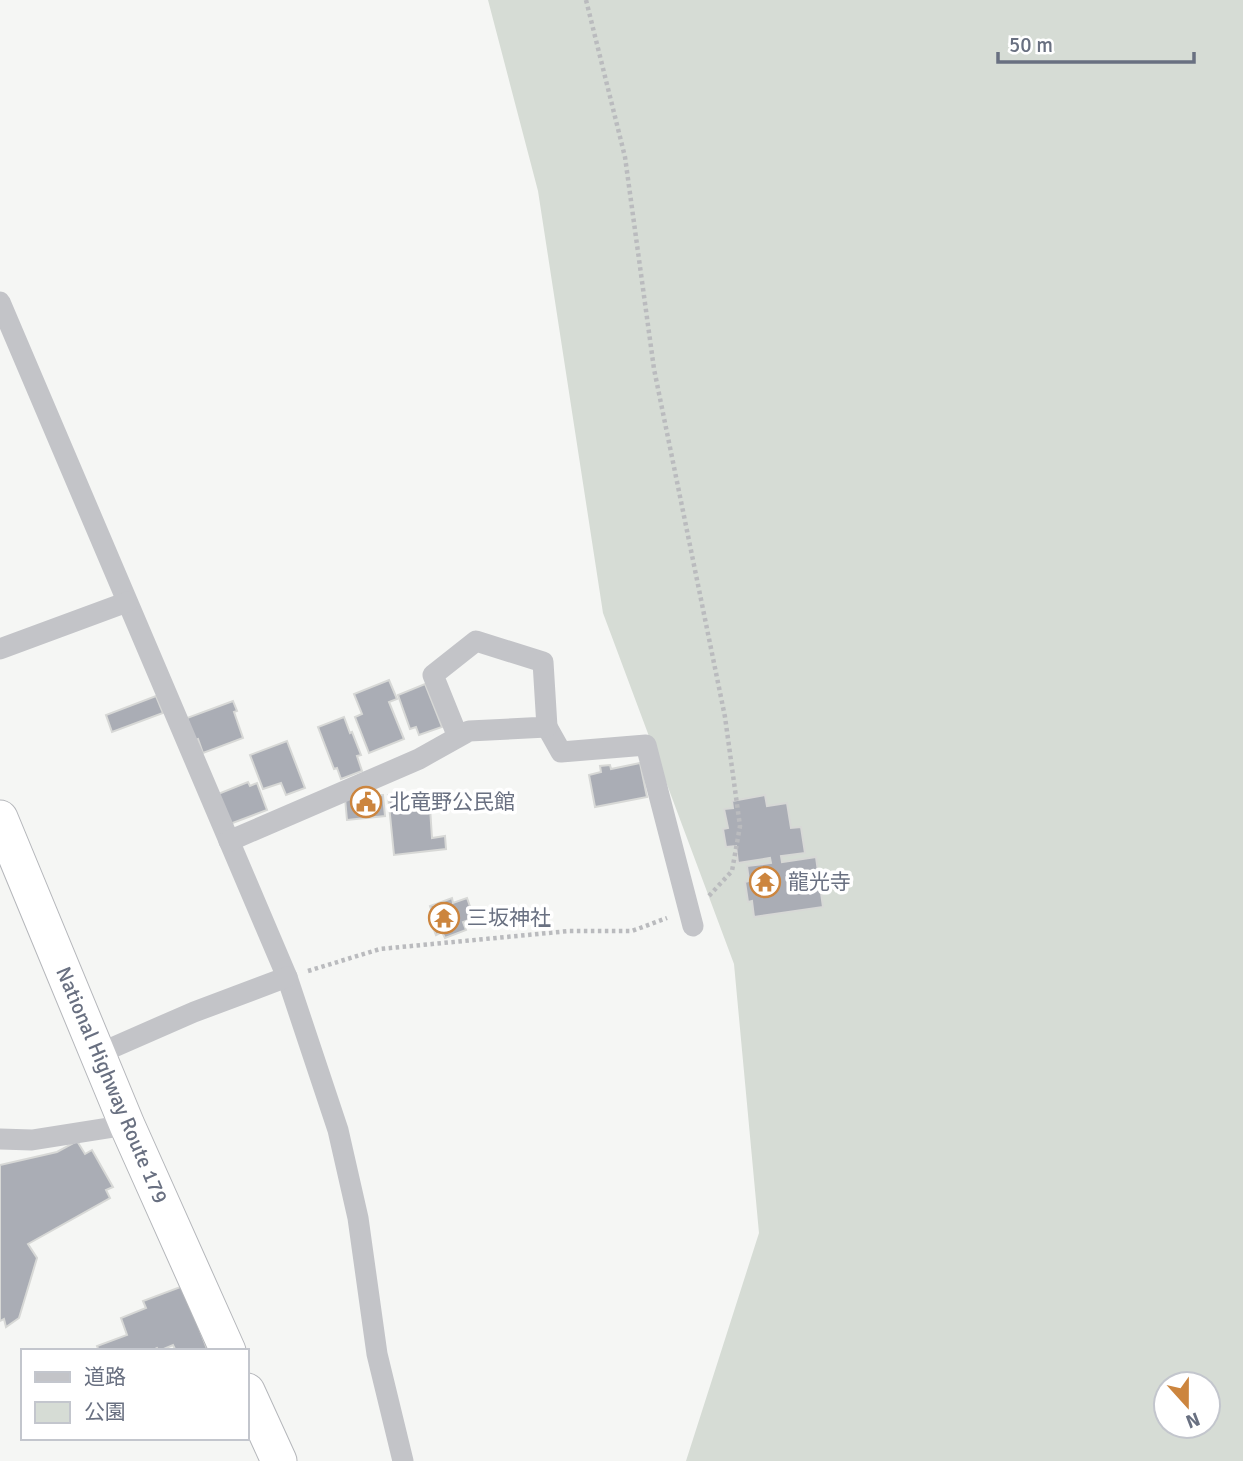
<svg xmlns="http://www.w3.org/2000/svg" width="1243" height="1461" font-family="Signika,'Noto Sans JP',sans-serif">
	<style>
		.green { fill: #d6dcd5; fill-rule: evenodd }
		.building { fill: #aaadb5; stroke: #d7d8d6; stroke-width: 2 }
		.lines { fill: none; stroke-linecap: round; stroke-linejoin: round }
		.trunk-casing { stroke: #b5b7bb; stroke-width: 37 }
		.path { stroke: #babbbe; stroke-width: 4.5; stroke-dasharray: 3.5 3.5; stroke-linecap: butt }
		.minor { stroke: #c3c4c8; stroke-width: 21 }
		.trunk { stroke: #fff; stroke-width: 35 }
		.labels { text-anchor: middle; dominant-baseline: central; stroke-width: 7; stroke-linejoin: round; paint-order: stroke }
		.poi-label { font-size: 21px; fill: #697081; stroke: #fff; text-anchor: start }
		.street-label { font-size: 21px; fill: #697081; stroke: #fff }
	</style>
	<rect width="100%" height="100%" fill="#f5f6f4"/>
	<path class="green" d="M488,0h755v1461h-557l73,-228 -25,-269 -131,-351 -65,-422zM1166,1384h42v42h-42z"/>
	<g class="building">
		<path d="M389,680l8,19 -8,3 15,37 -35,14 -14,-36 7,-3 -8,-20z"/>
		<path d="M425,684l17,43 -23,8 -3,-8 -6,2 -12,-34z"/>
		<path d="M156,696l7,17 -51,19 -6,-17z"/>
		<path d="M233,701l4,10 -3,1 9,26 -40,15 -5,-14 -3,1 -8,-22z"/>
		<path d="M344,717l6,16 2,-1 9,23 -4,1 5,15 -21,8 -4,-11 -3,1 -16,-42z"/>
		<path d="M287,741l18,47 -19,7 -5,-12 -18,6 -13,-34z"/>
		<path d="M640,763l7,34 -52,10 -6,-32 12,-3 -1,-6 10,-1 1,4z"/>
		<path d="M248,782l2,4 7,-3 10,27 -37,14 -12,-30z"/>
		<path d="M429,792l3,46 13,-2 1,13 -52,6 -6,-60z"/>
		<path d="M383,795l2,21 -38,4 -2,-22z"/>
		<path d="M765,795l2,11 20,-3 4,25 10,-1 4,26 -24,3 1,6 34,-5 7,50 -69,10 -2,-16 -4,1 -3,-20 4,-1 -2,-15 24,-3 -1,-5 -32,5 -2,-17 -10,1 -3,-18 5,-1 -4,-19 9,-1 -1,-7z"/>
		<path d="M452,898l1,5 14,-5 7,20 -11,4 3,8 -21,8 -3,-6 -6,3 -7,-18 4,-2 -3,-9z"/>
		<path d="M77,1141l8,13 7,-4 21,37 -7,3 4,8 -82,46 9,14 -18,60 -13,9 -2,-8 -4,2v-156l57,-13z"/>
		<path d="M183,1286l24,63 -31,2 -3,-6 -14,6 -2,-3 -6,3h-52l-2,-5 30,-11 -6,-17 25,-10 -3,-7z"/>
	</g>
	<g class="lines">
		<g class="trunk-casing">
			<g id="trunk">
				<path d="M0,818l127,307 101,226"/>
				<path d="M247,1391l32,70"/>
			</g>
		</g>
		<g class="path">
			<path d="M586,0l39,157 29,212 71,348 15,109 -8,45 -24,26"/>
			<path d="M308,971l72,-22 189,-18h63l35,-13"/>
		</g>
		<g class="minor">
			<path d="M0,302l287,675 51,153 20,88 19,136 26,107"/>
			<path d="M0,649l127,-47"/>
			<path d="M547,727l14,25 85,-7 47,181"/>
			<path d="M229,841l190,-82 50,-28 78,-4 -4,-65 -67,-21 -43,34 25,62"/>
			<path d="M98,1054l96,-42 93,-35"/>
			<path d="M0,1139l32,1 95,-15"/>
		</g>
		<use href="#trunk" class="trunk"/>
	</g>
	<defs>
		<g id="civic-ring" transform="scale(1.575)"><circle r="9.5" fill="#fff" stroke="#cc853e" stroke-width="1.5"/><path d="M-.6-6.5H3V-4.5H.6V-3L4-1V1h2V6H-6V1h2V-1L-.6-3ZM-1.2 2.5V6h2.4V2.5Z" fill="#cc853e"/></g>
		<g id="temple-ring" transform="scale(1.575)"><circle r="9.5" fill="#fff" stroke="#cc853e" stroke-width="1.5"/><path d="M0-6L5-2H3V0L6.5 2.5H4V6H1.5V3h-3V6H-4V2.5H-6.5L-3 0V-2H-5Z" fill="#cc853e"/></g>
	</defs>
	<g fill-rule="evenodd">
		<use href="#civic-ring" x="366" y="802"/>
		<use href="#temple-ring" x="765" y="882"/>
		<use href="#temple-ring" x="444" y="918"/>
	</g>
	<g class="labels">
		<g class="poi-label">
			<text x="389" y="802">北竜野公民館</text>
			<text x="788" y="882">龍光寺</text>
			<text x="467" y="918">三坂神社</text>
		</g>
		<g class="street-label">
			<text transform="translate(112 1085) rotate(67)">National Highway Route 179</text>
		</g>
	</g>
	<rect x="21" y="1349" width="228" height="91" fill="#ffffff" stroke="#c3c6cd" stroke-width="2"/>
	<rect x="35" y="1372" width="35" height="10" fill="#c3c4c8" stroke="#c3c6cd" stroke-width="2"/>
	<text x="84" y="1384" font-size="21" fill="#697081">道路</text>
	<rect x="35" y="1402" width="35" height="21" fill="#d6dcd5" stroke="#c3c6cd" stroke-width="2"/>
	<text x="84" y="1419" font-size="21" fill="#697081">公園</text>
	<g transform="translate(1187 1405) rotate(159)"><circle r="33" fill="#ffffff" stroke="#c3c6cd" stroke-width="2"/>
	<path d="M0-5L12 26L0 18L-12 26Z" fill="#cc853e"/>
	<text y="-10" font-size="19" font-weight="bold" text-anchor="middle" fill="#697081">N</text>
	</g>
	<path d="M998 52v10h196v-10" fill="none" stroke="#697081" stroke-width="3.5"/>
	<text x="1009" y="52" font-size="21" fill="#697081" stroke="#ffffff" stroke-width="5" paint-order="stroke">50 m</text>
</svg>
